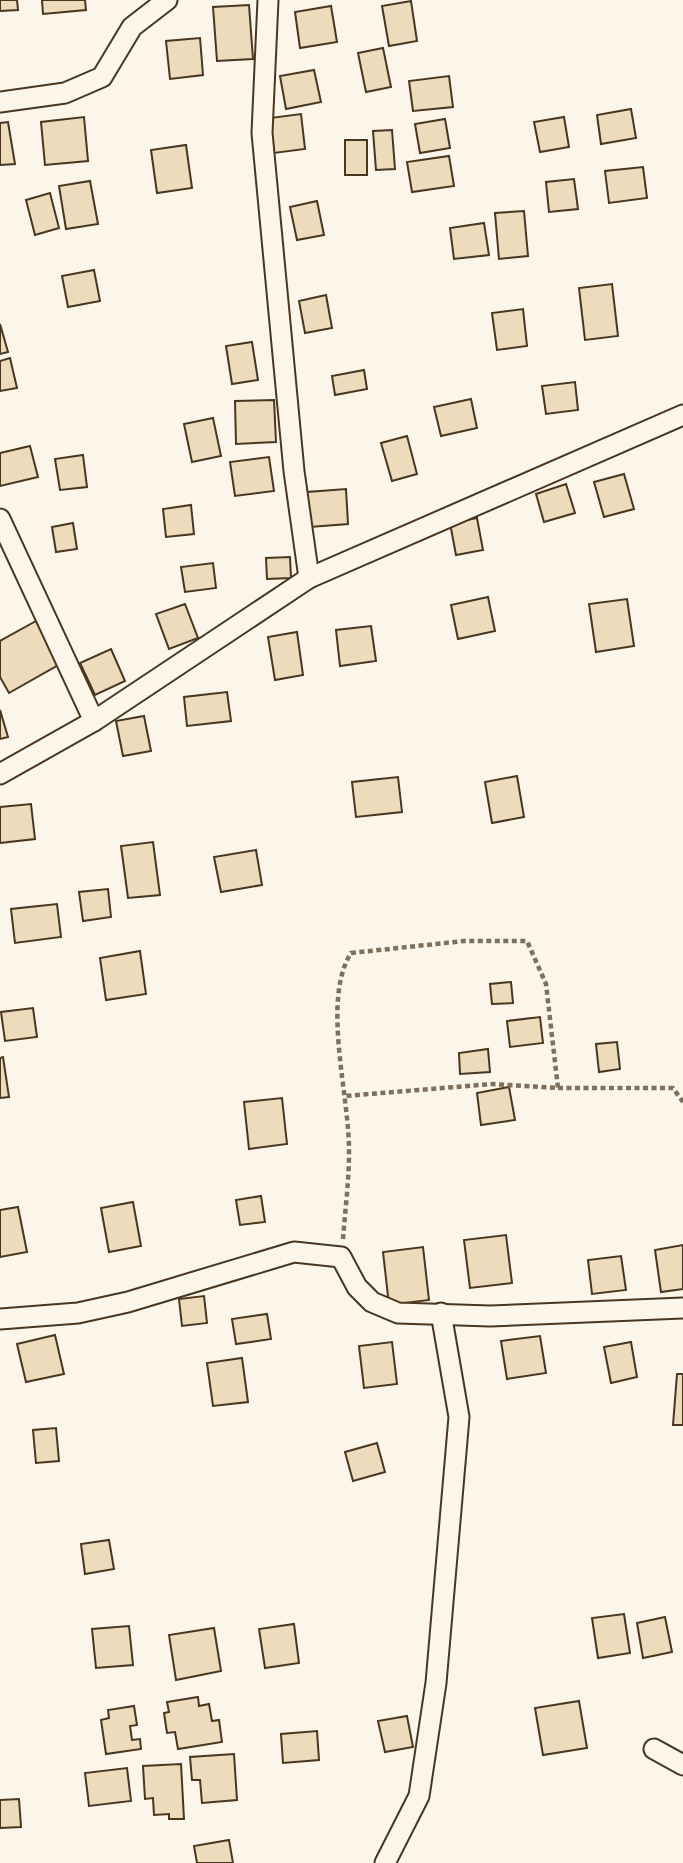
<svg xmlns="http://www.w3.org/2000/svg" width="683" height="1863" font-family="'Alegreya Sans',sans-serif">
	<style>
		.building { fill: #ecdcbc; stroke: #4a3520; stroke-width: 2 }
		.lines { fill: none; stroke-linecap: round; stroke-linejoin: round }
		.minor-casing { stroke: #4a3520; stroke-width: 23 }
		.path { stroke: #7f6f5c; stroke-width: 4.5; stroke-dasharray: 5 3.5; stroke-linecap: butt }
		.minor { stroke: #fbf6e9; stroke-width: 19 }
	</style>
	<rect width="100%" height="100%" fill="#fbf6e9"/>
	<g class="building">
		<path d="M0,0h17l1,10 -18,1z"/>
		<path d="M42,0h43l1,10 -43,4z"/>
		<path d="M411,1l6,40 -28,5 -7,-40z"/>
		<path d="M249,5l4,54 -36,2 -4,-54z"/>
		<path d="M331,6l6,36 -37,6 -5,-36z"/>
		<path d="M200,38l3,37 -33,4 -4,-38z"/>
		<path d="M383,48l8,39 -25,5 -8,-39z"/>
		<path d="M314,70l7,32 -35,7 -6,-33z"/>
		<path d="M449,76l4,31 -40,4 -4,-30z"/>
		<path d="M631,109l5,29 -35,6 -4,-29z"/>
		<path d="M301,114l4,35 -31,4 -4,-35z"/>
		<path d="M84,117l4,44 -43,4 -4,-43z"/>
		<path d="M564,117l5,30 -29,5 -6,-30z"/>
		<path d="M445,119l5,29 -30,5 -5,-29z"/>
		<path d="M8,122l7,42 -15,1v-42z"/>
		<path d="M392,130l3,39 -19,1 -3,-39z"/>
		<rect x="345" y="140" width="22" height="35"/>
		<path d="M186,145l6,43 -35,5 -6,-43z"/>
		<path d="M449,156l5,30 -42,6 -5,-30z"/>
		<path d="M643,167l4,31 -38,5 -4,-32z"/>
		<path d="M574,179l4,30 -29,3 -3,-30z"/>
		<path d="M90,181l8,43 -32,5 -7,-43z"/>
		<path d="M50,193l9,35 -24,7 -9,-35z"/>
		<path d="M317,201l7,34 -27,5 -7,-33z"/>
		<path d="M524,211l4,45 -29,3 -4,-46z"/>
		<path d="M484,223l5,32 -35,4 -4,-31z"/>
		<path d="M94,270l6,31 -32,6 -6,-31z"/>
		<path d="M612,284l6,52 -33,4 -6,-52z"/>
		<path d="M326,295l6,33 -27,5 -6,-32z"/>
		<path d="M523,309l4,37 -30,4 -5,-37z"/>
		<path d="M0,324l8,28 -8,2z"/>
		<path d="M252,342l6,38 -26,4 -6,-38z"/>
		<path d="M10,358l7,30 -17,3v-30z"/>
		<path d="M364,370l3,19 -32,6 -3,-19z"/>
		<path d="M575,382l3,28 -32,4 -4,-28z"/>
		<path d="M471,399l6,29 -36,8 -7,-29z"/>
		<path d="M274,400l2,42 -40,2 -1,-43z"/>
		<path d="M213,418l8,38 -29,6 -8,-38z"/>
		<path d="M407,436l10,38 -25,7 -11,-38z"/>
		<path d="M30,446l8,31 -38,9v-33z"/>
		<path d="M83,455l4,32 -27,3 -5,-31z"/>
		<path d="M269,457l5,34 -39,5 -5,-34z"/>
		<path d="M624,474l10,35 -30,8 -10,-35z"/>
		<path d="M566,484l9,29 -31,9 -8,-28z"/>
		<path d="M346,489l2,35 -38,3 -3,-35z"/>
		<path d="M191,505l3,29 -28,3 -3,-28z"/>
		<path d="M477,518l6,32 -27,5 -6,-32z"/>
		<path d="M73,523l4,26 -21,3 -4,-25z"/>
		<path d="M290,557l1,21 -24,1 -1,-21z"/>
		<path d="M213,563l3,25 -31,4 -4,-25z"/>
		<path d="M488,597l7,34 -37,8 -7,-34z"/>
		<path d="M627,599l7,47 -38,6 -7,-48z"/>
		<path d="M185,604l13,34 -29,11 -13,-35z"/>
		<path d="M36,621l24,43 -51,29 -9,-16v-36z"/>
		<path d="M371,626l5,35 -36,5 -4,-36z"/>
		<path d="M297,632l6,43 -28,5 -7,-43z"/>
		<path d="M111,649l14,32 -30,14 -15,-32z"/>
		<path d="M227,692l4,29 -44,5 -3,-29z"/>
		<path d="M0,710l8,27 -8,2z"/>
		<path d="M144,716l7,35 -28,5 -7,-35z"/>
		<path d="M517,776l7,41 -32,6 -7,-41z"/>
		<path d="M398,777l4,35 -46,5 -4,-35z"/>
		<path d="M31,804l4,35 -35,4v-36z"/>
		<path d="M153,842l7,53 -32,3 -7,-52z"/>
		<path d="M256,850l6,35 -41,7 -7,-35z"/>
		<path d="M108,889l3,28 -28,4 -4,-29z"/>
		<path d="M57,904l4,33 -46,6 -4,-34z"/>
		<path d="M140,951l6,43 -40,6 -6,-42z"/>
		<path d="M511,982l2,21 -21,1 -2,-20z"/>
		<path d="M33,1008l4,29 -32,4 -4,-29z"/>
		<path d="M540,1017l3,26 -33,4 -3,-26z"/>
		<path d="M617,1042l3,27 -21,3 -3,-28z"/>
		<path d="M488,1049l2,23 -30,2 -1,-21z"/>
		<path d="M3,1057l6,40 -9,1v-40z"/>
		<path d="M509,1087l6,33 -34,5 -4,-32z"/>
		<path d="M282,1098l5,46 -38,5 -5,-47z"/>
		<path d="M261,1196l4,26 -25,3 -4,-25z"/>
		<path d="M133,1202l8,44 -32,6 -8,-44z"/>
		<path d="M18,1207l9,45 -27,5v-47z"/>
		<path d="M506,1235l6,48 -42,5 -6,-48z"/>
		<path d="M683,1245v44l-22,3 -6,-42z"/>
		<path d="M423,1247l6,53 -40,5 -6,-53z"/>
		<path d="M621,1256l5,34 -34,4 -4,-34z"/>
		<path d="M204,1296l3,27 -25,3 -3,-27z"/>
		<path d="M267,1314l4,25 -35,5 -4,-25z"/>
		<path d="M55,1335l9,39 -38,8 -9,-38z"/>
		<path d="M540,1336l6,37 -39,6 -6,-38z"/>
		<path d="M392,1342l5,42 -33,4 -5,-42z"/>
		<path d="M631,1342l6,35 -26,6 -7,-36z"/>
		<path d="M242,1358l6,44 -35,4 -6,-43z"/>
		<path d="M677,1374h6v51h-10z"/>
		<path d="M56,1428l3,33 -23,2 -3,-33z"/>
		<path d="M377,1443l8,29 -32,9 -8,-29z"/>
		<path d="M109,1540l5,29 -29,5 -4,-30z"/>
		<path d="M624,1614l6,39 -32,5 -6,-40z"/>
		<path d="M665,1617l7,35 -29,6 -6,-35z"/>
		<path d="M294,1624l5,39 -34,5 -6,-39z"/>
		<path d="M129,1626l4,39 -37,3 -4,-39z"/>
		<path d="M214,1628l7,43 -45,9 -7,-45z"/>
		<path d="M198,1697l1,9 10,-2 3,17 7,-1 3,22 -44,7 -3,-17 -8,1 -3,-20 5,-1 -2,-10z"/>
		<path d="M579,1701l8,47 -44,7 -8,-47z"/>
		<path d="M134,1706l3,19 -7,1 2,14 8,-1 1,10 -35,5 -5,-34 8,-2 -1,-8z"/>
		<path d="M407,1716l6,31 -28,5 -7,-31z"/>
		<path d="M317,1731l2,29 -36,3 -2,-29z"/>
		<path d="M234,1754l3,46 -35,3 -2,-23h-8l-2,-23z"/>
		<path d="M181,1764l3,55h-15v-5l-15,1 -1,-17 -8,1 -2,-33z"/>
		<path d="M127,1768l4,33 -42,5 -4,-33z"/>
		<path d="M19,1799l2,28 -21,1v-28z"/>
		<path d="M229,1840l4,23h-36l-3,-17z"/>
	</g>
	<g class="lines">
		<g class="minor-casing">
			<g id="minor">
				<path d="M268,0l-6,133 32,338 15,107"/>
				<path d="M0,102l65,-9 37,-16 30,-50 35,-27"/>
				<path d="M0,519l94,202"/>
				<path d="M0,774l94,-53 215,-143 374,-163"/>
				<path d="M0,1319l78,-6 50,-11 166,-50 47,5 16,30 15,15 26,11 92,3 193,-8"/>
				<path d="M654,1749l29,16"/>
				<path d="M385,1863l34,-67 17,-113 23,-266 -18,-104"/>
			</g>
		</g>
		<g class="path">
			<path d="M558,1088h115l10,14"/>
			<path d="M343,1239c2,-28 6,-57 6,-86 1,-56 -28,-152 2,-200l113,-12h63l19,43 12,104 -66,-4 -147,12"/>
		</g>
		<use href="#minor" class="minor"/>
	</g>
</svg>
